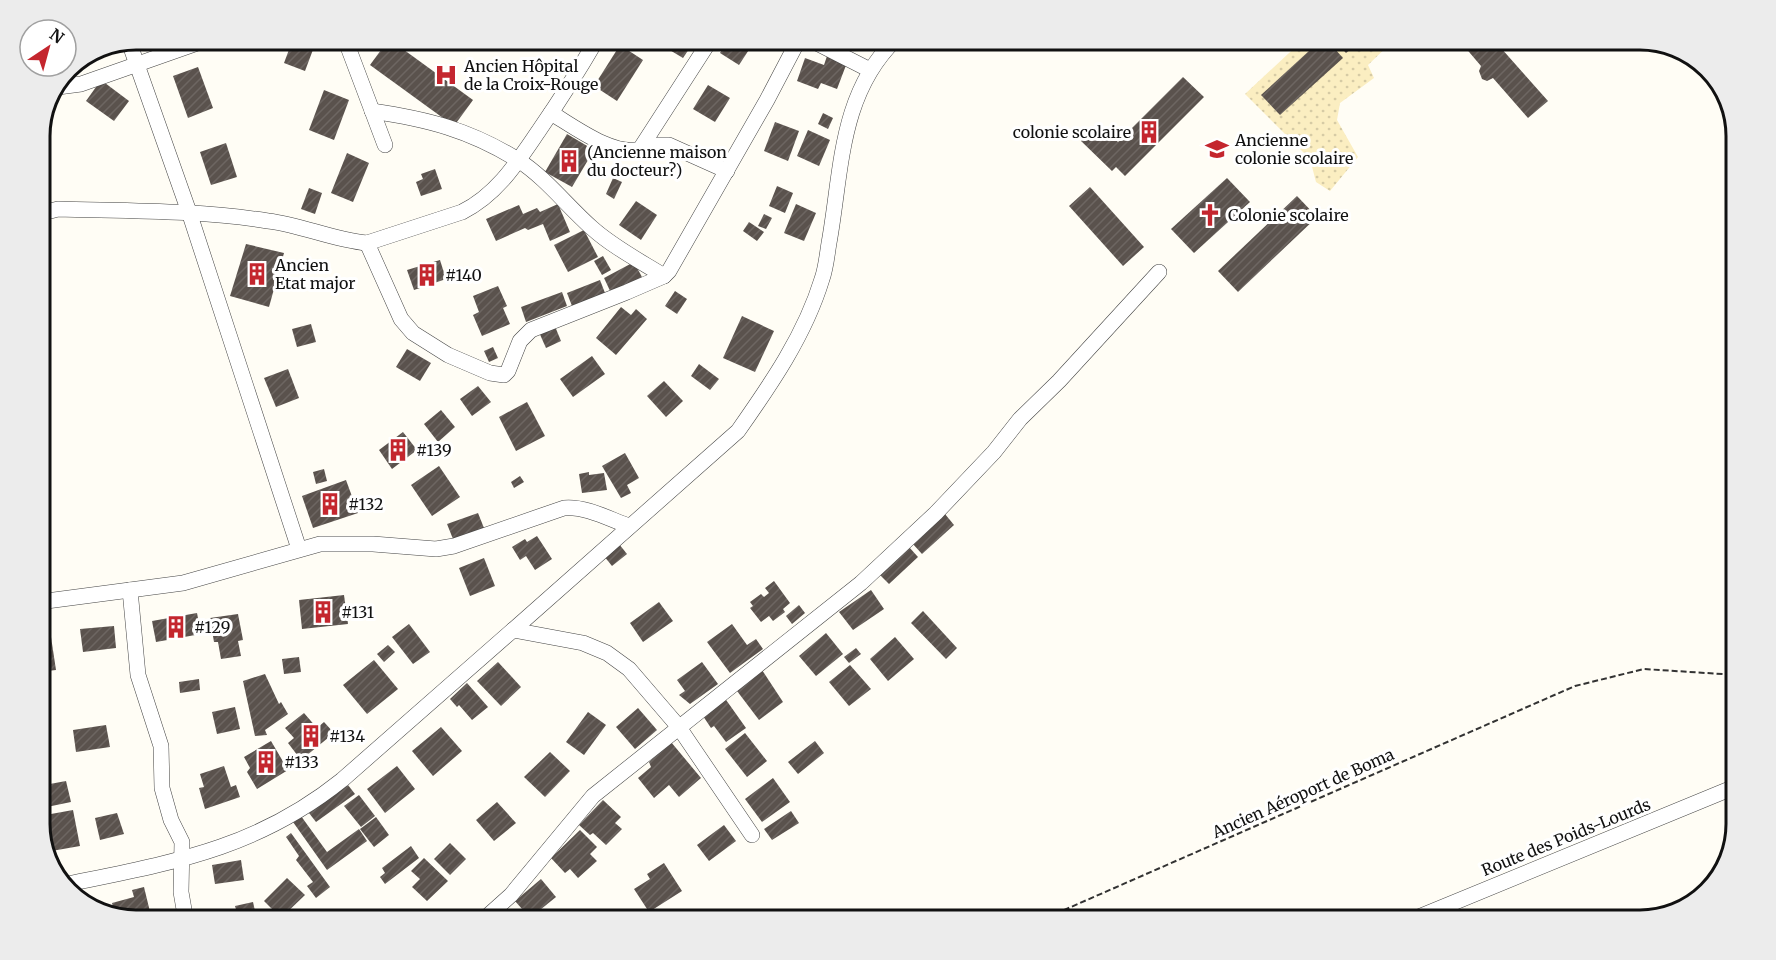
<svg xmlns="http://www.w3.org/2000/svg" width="1776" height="960" font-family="Merriweather,serif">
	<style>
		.sand { fill: url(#sand-dots) }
		.building { fill: url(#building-hatch) }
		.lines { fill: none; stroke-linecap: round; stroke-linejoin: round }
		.minor-casing { stroke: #444; stroke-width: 16 }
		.path { stroke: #333; stroke-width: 2; stroke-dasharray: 6 3; stroke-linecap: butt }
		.minor { stroke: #fff; stroke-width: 15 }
		.labels { text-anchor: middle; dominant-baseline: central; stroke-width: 6; stroke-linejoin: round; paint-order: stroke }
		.poi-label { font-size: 16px; fill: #111; stroke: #fff; text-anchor: start }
		.street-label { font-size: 16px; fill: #111; stroke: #fff }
		.rim { fill: none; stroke: #111; stroke-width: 3 }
	</style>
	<defs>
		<pattern id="sand-dots" width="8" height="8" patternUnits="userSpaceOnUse" patternTransform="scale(1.5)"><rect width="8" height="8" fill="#fbeec1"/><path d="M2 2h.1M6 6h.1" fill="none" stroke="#d6cba5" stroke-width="1.8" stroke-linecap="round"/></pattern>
		<pattern id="building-hatch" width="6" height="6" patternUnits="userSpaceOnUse" patternTransform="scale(1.5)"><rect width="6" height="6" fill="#5a524d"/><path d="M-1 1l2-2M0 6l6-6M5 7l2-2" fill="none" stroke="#6d6662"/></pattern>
	</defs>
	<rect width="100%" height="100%" fill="#fffdf5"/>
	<path class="sand" d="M1304,39h91l-27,26 6,13 -34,25 -3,17 21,37 -28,34 -14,-9 -6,-23 -65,-65z"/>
	<g class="building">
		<path d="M293,39h24l-12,32 -21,-8z"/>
		<path d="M389,39l84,61 -19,26 -84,-61z"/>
		<path d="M638,39h23l-7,10z"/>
		<path d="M667,39h20l6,4 -10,15 -20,-12z"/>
		<path d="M729,39h27l-17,26 -19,-12z"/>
		<path d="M1322,39h4l17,19 -63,57 -19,-20z"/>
		<path d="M1333,39h28l-15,14z"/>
		<path d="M1458,39h35l55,62 -20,17 -35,-40 -6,3 -5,-2 -3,-8 2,-5z"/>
		<path d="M620,45l23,15 -26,41 -23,-15z"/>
		<path d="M828,53l20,7 -11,29 -16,-6 -3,6 -21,-8 8,-23 19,7z"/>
		<path d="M198,67l15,41 -25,10 -15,-42z"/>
		<path d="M1183,77l21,20 -79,79 -9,-9 -4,4 -31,-30 18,-18 19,19z"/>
		<path d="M101,80l28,21 -15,20 -28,-20z"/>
		<path d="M708,85l22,13 -15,24 -22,-13z"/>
		<path d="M324,90l25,10 -15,40 -25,-10z"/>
		<path d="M823,113l10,5 -5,11 -10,-5z"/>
		<path d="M775,122l24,9 -11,30 -24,-10z"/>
		<path d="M808,130l22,10 -11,26 -22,-10z"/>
		<path d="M567,134l27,16 -22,37 -27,-15z"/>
		<path d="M226,143l11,34 -26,8 -11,-33z"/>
		<path d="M347,153l22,10 -16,39 -22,-9z"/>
		<path d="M435,169l7,20 -21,7 -5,-14 7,-3 -2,-5z"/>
		<path d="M613,178l9,4 -8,17 -8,-5z"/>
		<path d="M1227,178l23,24 -56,51 -23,-24z"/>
		<path d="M777,186l16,7 -8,20 -16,-7z"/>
		<path d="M1090,187l54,60 -21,19 -54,-60z"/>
		<path d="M309,188l13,5 -7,21 -14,-5z"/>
		<path d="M1297,196l20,21 -79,75 -20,-21z"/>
		<path d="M636,201l21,14 -16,25 -22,-15z"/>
		<path d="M558,204l12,28 -20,9 -7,-17 -15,6 -3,-2 -29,13 -10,-22 33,-14 4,9 14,-6 3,4z"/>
		<path d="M796,204l20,9 -12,28 -20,-8z"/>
		<path d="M764,214l8,4 -6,11 -8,-3z"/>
		<path d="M749,222l15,10 -7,9 -14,-10z"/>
		<path d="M584,230l14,27 -30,15 -14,-27z"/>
		<path d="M246,244l38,9 -15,54 -39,-11z"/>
		<path d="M603,256l8,14 -9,5 -8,-14z"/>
		<path d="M440,260l6,19 -32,11 -7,-20z"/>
		<path d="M634,262l9,17 -31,16 -8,-17z"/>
		<path d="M600,280l5,13 -33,13 -5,-13z"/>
		<path d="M498,286l9,20 -4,2 7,16 -28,12 -9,-21 6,-3 -6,-16z"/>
		<path d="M675,291l12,8 -10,15 -12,-8z"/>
		<path d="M562,292l5,14 -41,16 -5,-15z"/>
		<path d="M621,307l10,8 5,-6 11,10 -31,36 -20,-17z"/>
		<path d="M742,316l32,15 -19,41 -32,-14z"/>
		<path d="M311,324l5,18 -19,5 -5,-18z"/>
		<path d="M554,324l7,17 -15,7 -8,-18z"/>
		<path d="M493,347l5,11 -9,4 -5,-11z"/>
		<path d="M407,349l24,14 -11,18 -24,-14z"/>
		<path d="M592,356l13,18 -32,23 -13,-18z"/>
		<path d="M699,364l20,15 -9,11 -19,-14z"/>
		<path d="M288,369l11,29 -23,9 -12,-29z"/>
		<path d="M664,381l19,20 -17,16 -19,-21z"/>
		<path d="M478,386l13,16 -19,14 -12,-17z"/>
		<path d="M527,402l18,34 -29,15 -17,-34z"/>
		<path d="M441,410l14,17 -17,15 -14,-18z"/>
		<path d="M403,432l14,18 -25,19 -13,-19z"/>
		<path d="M625,453l14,25 -12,7 4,8 -10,5 -19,-32z"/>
		<path d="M439,466l21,31 -28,19 -21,-31z"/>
		<path d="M324,469l3,12 -11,3 -3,-12z"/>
		<path d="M589,472v3l15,-2 3,17 -25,3 -3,-19z"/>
		<path d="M520,476l4,6 -10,6 -3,-6z"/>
		<path d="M346,480l12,33 -45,15 -11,-32z"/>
		<path d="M478,513l6,15 -31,11 -6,-15z"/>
		<path d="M945,514l9,11 -32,29 -10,-11z"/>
		<path d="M537,536l15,23 -17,11 -9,-14 -6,4 -8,-13 13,-8 2,3z"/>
		<path d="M619,544l8,10 -15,12 -8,-10z"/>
		<path d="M909,547l9,10 -29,27 -9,-9z"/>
		<path d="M484,558l11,28 -25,10 -11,-28z"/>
		<path d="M774,581l16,22 -7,6 2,3 -12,9 -4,-5 -8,6 -11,-14 3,-2 -3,-4 11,-8 3,3 5,-4 -4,-5z"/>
		<path d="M871,590l13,19 -31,21 -14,-18z"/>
		<path d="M344,595l4,29 -46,5 -3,-29z"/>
		<path d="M659,602l14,19 -30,21 -13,-19z"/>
		<path d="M799,605l6,8 -13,11 -6,-8z"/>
		<path d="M923,611l34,37 -11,11 -35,-36z"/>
		<path d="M197,613l4,21 -45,8 -4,-21z"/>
		<path d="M238,614l5,26 -5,1 3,15 -20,3 -3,-17h-4l-4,-24z"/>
		<path d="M409,624l21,28 -17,12 -21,-27z"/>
		<path d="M732,624l15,21 9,-6 7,10 -33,24 -23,-31z"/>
		<path d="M114,626l2,22 -33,4 -3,-23z"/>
		<path d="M826,633l17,21 -27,22 -17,-20z"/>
		<path d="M51,637l5,33 -9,1 3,20 -11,2v-54z"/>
		<path d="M895,637l19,22 -26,22 -18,-22z"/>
		<path d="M388,645l7,7 -11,10 -7,-8z"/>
		<path d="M856,648l5,6 -12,9 -5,-6z"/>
		<path d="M299,657l2,15 -17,2 -2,-15z"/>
		<path d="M374,660l24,29 -31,25 -24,-29z"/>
		<path d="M498,662l23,25 -20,19 -24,-25z"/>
		<path d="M702,662l16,22 -28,20 -11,-9 6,-4 -8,-11z"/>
		<path d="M850,665l21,24 -22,17 -20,-24z"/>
		<path d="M760,667l23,35 -24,18 -25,-33z"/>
		<path d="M265,674l14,30 2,-2 7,12 -23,16 2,5 -12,1 -12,-55z"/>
		<path d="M199,679l1,11 -20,3 -1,-11z"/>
		<path d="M467,683l21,24 -16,13 -13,-15 -2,2 -7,-8z"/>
		<path d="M724,697l22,31 -20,14 -12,-16 -3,2 -10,-15z"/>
		<path d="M235,707l5,22 -23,5 -5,-22z"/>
		<path d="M638,708l19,22 -22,19 -19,-22z"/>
		<path d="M588,712l18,13 -22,30 -18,-13z"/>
		<path d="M304,713l13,15 7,-6 10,11 -33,27 -13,-17 6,-5 -9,-10z"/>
		<path d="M106,725l4,22 -34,5 -3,-22z"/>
		<path d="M441,727l21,24 -29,25 -21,-25z"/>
		<path d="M745,733l22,28 -20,16 -22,-28z"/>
		<path d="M271,741l17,29 -31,19 -10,-17 3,-4 -6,-11z"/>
		<path d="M815,741l9,12 -26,21 -10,-12z"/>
		<path d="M39,742l5,18 -5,1z"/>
		<path d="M671,742l30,36 -22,19 -10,-12 -15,13 -16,-20 13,-11 -2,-5z"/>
		<path d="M550,752l20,19 -25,26 -21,-20z"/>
		<path d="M224,766l7,21 5,-2 4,12 -35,12 -6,-21 5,-1 -4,-13z"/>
		<path d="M397,766l18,23 -30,24 -18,-24z"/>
		<path d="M773,778l17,24 -28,20 -17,-23z"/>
		<path d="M66,781l5,21 -29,6 -3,-22z"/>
		<path d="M348,785l7,9 -39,28 -7,-9z"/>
		<path d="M359,795l16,21 -14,11 -17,-21z"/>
		<path d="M603,800l18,17 -6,6 7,6 -16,16 -13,-12 -3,2 -11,-10z"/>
		<path d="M497,802l19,21 -22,18 -18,-21z"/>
		<path d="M73,810l7,36 -34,6 -7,-21h4l-3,-15z"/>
		<path d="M791,811l8,12 -27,17 -8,-11z"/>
		<path d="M117,813l7,21 -24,6 -5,-22z"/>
		<path d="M301,816l26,36 32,-23 8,12 -40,29 -34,-48z"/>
		<path d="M376,817l13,18 -15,12 -14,-18z"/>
		<path d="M724,825l12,16 -27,20 -12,-16z"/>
		<path d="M580,830l17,17 -7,7 7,7 -19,17 -8,-9 -5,4 -14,-15z"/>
		<path d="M291,833l39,54 -14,11 -9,-12 6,-4 -17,-22 3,-4 -13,-19z"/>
		<path d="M450,843l16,16 -16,16 -16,-16z"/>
		<path d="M411,846l8,12 -34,26 -5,-7 5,-4 -3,-5z"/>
		<path d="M424,858l24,23 -21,20 -15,-14 8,-8 -9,-8z"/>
		<path d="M241,860l3,20 -29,4 -3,-19z"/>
		<path d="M664,863l18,28 -33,21 -15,-23 16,-10 -3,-5z"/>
		<path d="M287,878l18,17 -24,23 -17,-17z"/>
		<path d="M541,879l15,18 -26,21 -15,-17z"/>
		<path d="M144,887l8,33 -16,1 -21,-5 -3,-13 22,-6 -2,-7z"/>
		<path d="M80,890l3,13 -12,-11z"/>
		<path d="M253,902l4,18 -18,1 -4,-15z"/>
	</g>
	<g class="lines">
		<g class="minor-casing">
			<g id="minor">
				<path d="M345,39l40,106"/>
				<path d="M809,39l61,31"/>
				<path d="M129,42l60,170 110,337"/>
				<path d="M58,87l23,-3 128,-45"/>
				<path d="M372,111c55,8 98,19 146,49 28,18 49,46 74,68 21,19 48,33 72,48"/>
				<path d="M551,113c22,13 63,44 89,36l71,-110"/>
				<path d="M640,149l18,-4h11l58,26"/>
				<path d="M39,214l19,-5c70,2 141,1 210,12 34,4 65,19 99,22l95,-31c36,-18 56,-51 78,-83 20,-29 39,-59 57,-90"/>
				<path d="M367,243l34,76 12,14 35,22 42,18 14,2 4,-4 12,-30 11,-11 96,-38 37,-16 5,-5 98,-171 32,-61"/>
				<path d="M130,590l8,85 23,71 1,42 9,32 11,22 -1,50 5,29"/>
				<path d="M39,602l144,-19 137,-39h53l63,5 18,-3 110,-38c22,-2 45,11 65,18"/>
				<path d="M513,630l225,-199c33,-47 67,-96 84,-152 4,-11 5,-24 7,-36 13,-72 10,-149 67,-204"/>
				<path d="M63,885c106,-22 192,-35 279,-105l171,-150 70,13 24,10 22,16 49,57 74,109"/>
				<path d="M482,921l29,-26 82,-99 268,-213 75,-70 58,-61 26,-33 39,-38 100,-109"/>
				<path d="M1409,921l328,-135"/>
			</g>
		</g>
		<path class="path" d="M1039,921l536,-235 69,-17 93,6"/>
		<use href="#minor" class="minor"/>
	</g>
	<defs>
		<g id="hospital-bare" transform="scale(1.8)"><path d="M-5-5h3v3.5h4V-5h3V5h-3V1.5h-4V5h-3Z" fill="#c4262e" stroke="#fff" stroke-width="2.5" paint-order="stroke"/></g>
		<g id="building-bare" transform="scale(1.8)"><path d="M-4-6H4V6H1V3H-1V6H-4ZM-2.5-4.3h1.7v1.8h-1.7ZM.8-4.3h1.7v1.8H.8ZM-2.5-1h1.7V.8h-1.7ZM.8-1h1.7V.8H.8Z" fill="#c4262e" stroke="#fff" stroke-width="2.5" paint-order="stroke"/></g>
		<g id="school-bare" transform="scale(1.8)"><path d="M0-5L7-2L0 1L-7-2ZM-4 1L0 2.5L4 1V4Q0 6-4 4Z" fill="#c4262e" stroke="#fff" stroke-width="2.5" paint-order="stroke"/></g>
		<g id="church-bare" transform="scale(1.8)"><path d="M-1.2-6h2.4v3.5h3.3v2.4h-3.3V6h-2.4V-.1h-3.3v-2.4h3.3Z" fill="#c4262e" stroke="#fff" stroke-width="2.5" paint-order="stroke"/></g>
	</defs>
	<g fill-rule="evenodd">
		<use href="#hospital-bare" x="446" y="75"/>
		<use href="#building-bare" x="1149" y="132"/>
		<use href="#school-bare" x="1217" y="149"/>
		<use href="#building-bare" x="569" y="161"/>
		<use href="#church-bare" x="1210" y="215"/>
		<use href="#building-bare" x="257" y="274"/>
		<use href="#building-bare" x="427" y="275"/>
		<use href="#building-bare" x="398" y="450"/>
		<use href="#building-bare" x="330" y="504"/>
		<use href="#building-bare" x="323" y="612"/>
		<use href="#building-bare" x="176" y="627"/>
		<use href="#building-bare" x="311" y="736"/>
		<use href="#building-bare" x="266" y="762"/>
	</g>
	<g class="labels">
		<g class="poi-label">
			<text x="464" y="66">Ancien Hôpital<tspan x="464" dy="18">de la Croix-Rouge</tspan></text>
			<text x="1131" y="132" text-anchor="end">colonie scolaire</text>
			<text x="1235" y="140">Ancienne<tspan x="1235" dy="18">colonie scolaire</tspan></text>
			<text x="587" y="152">(Ancienne maison<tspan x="587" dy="18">du docteur?)</tspan></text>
			<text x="1228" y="215">Colonie scolaire</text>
			<text x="275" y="265">Ancien<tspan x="275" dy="18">Etat major</tspan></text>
			<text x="445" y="275">#140</text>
			<text x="416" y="450">#139</text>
			<text x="348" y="504">#132</text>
			<text x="341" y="612">#131</text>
			<text x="194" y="627">#129</text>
			<text x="329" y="736">#134</text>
			<text x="284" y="762">#133</text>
		</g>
		<g class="street-label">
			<text transform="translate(1303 793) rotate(-24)">Ancien Aéroport de Boma</text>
			<text transform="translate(1566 837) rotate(-22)">Route des Poids-Lourds</text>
		</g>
	</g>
	<path d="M0 0H1776V960H0ZM136 50H1640A86 86 0 0 1 1726 136V824A86 86 0 0 1 1640 910H136A86 86 0 0 1 50 824V136A86 86 0 0 1 136 50Z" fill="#ececec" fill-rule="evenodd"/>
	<path class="rim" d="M136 50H1640A86 86 0 0 1 1726 136V824A86 86 0 0 1 1640 910H136A86 86 0 0 1 50 824V136A86 86 0 0 1 136 50Z"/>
	<g transform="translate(48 48) rotate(36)"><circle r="28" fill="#ffffff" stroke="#a0a0a0" stroke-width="1.5"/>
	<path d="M0-4.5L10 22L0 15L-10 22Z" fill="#c4262e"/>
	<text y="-9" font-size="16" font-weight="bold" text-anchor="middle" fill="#111111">N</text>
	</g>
</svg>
